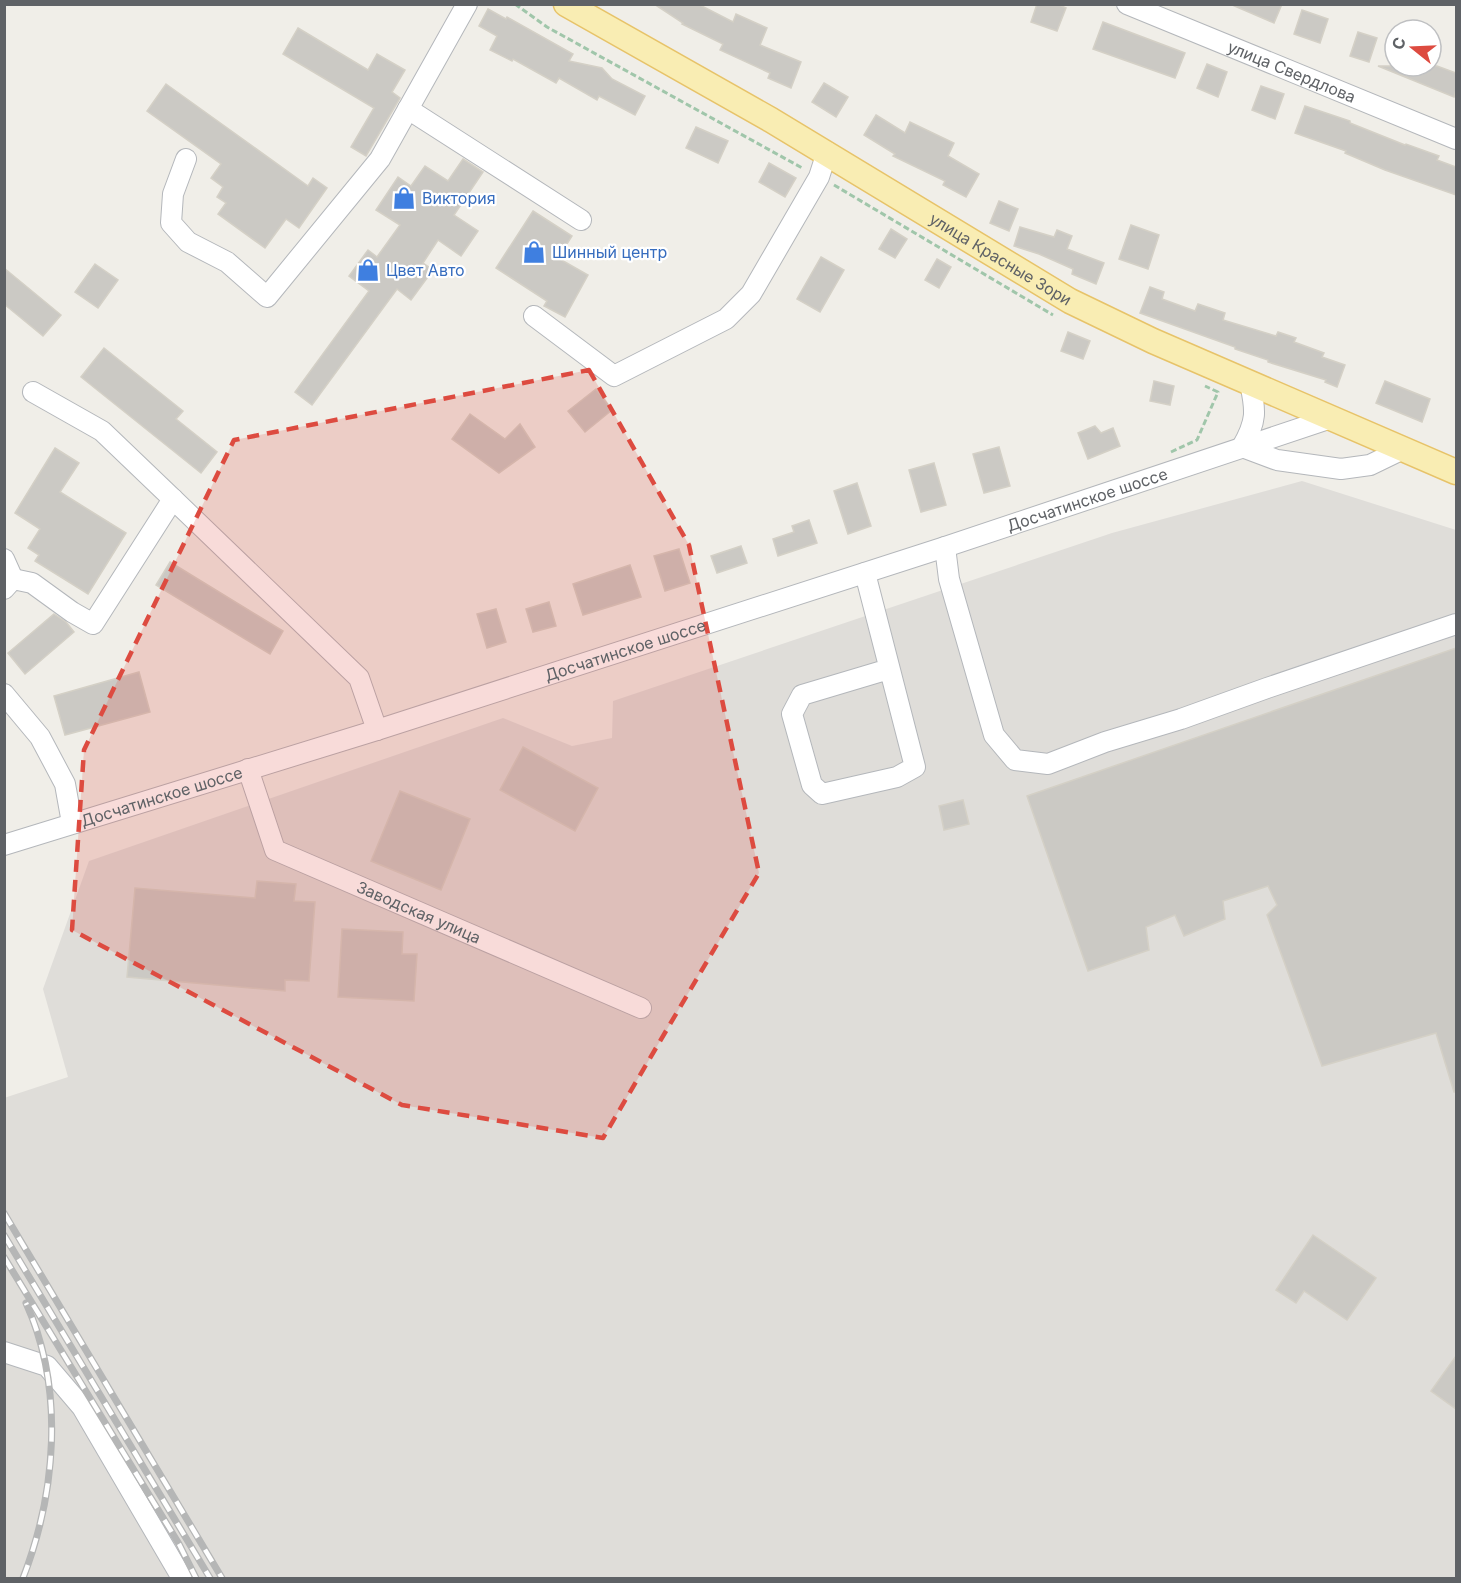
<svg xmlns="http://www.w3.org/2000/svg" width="1461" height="1583" font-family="Inter,sans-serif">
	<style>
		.industrial { fill: #dfddd9 }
		.building { fill: #cbc9c4; stroke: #d4d0c6; stroke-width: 1.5 }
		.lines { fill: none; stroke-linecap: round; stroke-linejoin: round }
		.minor-casing { stroke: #b4b7bb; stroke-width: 22 }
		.major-casing { stroke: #e7c369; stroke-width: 27 }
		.path { stroke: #a0c6aa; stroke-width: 3; stroke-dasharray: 6 3; stroke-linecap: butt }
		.minor { stroke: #fff; stroke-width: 20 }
		.major { stroke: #f9edb3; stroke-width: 24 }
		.rail-casing { stroke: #b5b6b6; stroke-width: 7 }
		.rail { stroke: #fff; stroke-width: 4.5; stroke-dasharray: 14; stroke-linecap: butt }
		.marked { fill: #dd4b40; fill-opacity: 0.2; stroke: #dd4b40; stroke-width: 4.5; stroke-dasharray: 12 8; stroke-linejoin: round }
		.labels { text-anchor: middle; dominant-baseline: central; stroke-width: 4.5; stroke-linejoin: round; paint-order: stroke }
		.street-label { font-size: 16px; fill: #5f6266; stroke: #fff }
		.shop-label { font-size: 16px; fill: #366cbe; stroke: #fff; text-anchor: start }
	</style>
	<rect width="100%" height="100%" fill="#f0eee8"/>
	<path class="industrial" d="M1302,481l154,49v1048h-1451l-1,-480 64,-21 -25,-88 46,-128 414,-143 69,28 40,-8 1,-37 499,-168z"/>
	<g class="building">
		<path d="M654,4h44l35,18 3,-8 31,14 -7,17 41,17 -10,26 -23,-10 2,-5 -50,-23 3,-6 -41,-20 1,-1z"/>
		<path d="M1037,4h20l9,4 -9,23 -26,-9z"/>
		<path d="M1230,4h52l-8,19z"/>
		<path d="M488,9l18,10 1,-2 66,37 -4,7 33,7 10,11 33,17 -10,19 -36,-19 -2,4 -38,-22 -3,5 -43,-24 -1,2 -22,-11 7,-14 -18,-10z"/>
		<path d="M1302,10l26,9 -8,24 -26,-9z"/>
		<path d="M1103,22l82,31 -10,25 -82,-29z"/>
		<path d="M298,28l70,42 9,-16 28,16 -13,22 8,6 -34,58 -15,-9 23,-39 -91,-54z"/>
		<path d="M1358,32l19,6 -8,24 -19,-6z"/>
		<path d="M1207,64l20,8 -9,25 -21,-9z"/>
		<path d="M1378,66h59l19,7v17l-2,7z"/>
		<path d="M824,83l24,14 -12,20 -24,-15z"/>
		<path d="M166,84l142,102 5,-8 14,10 -28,40 -13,-9 -21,29 -47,-34 8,-11 -9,-6 6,-10 -12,-9 10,-14 -74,-53z"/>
		<path d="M1261,86l23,8 -9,25 -23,-9z"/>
		<path d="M1305,106l45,15v2l55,22 1,-1 33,12 -2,4 19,7v28l-71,-25 -40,-17 1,-2 -51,-18z"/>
		<path d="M876,115l29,18 5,-11 44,21 -6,13 31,18 -13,23 -23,-12 2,-4 -52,-25 2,-2 -31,-19z"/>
		<path d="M696,127l32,14 -10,22 -32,-15z"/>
		<path d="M463,159l20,13 -29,43 24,16 -17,25 -23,-16 -15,23 10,7 -22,30 -14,-11 -85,116 -17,-13 74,-101 -20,-15 19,-26 9,7 23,-32 -24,-15 22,-33 13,9 14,-20 23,15z"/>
		<path d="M769,163l27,15 -11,19 -26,-15z"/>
		<path d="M999,201l19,8 -9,22 -19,-8z"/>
		<path d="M533,211l39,25 -14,22 30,17 -23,42 -21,-11 3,-5 -51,-33z"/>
		<path d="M1131,225l28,10 -11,34 -29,-10z"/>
		<path d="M1020,227l34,10 3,-7 15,6 -5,13 37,14 -8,21 -24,-10 1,-5 -34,-15 -25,-8z"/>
		<path d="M891,229l16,10 -12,19 -16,-9z"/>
		<path d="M821,257l23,13 -24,42 -23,-13z"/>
		<path d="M937,259l14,8 -12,21 -14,-8z"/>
		<path d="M95,264l23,16 -20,28 -23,-16z"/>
		<path d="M4,268l57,47 -18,21 -39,-32z"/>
		<path d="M1150,287l14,5 -2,7 33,12 3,-7 27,9 -2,7 53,16 2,-4 18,6 -2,4 30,11 -2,4 23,8 -8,22 -12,-5 1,-2 -58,-18v-2l-33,-11v-2l-95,-34z"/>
		<path d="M1068,332l22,9 -7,18 -22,-8z"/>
		<path d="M104,348l79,63 -7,8 41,33 -16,21 -120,-96z"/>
		<path d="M1154,381l20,5 -4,19 -20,-4z"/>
		<path d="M1385,381l45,18 -8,23 -46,-19z"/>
		<path d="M596,389l16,21 -27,22 -17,-21z"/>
		<path d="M470,414l35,25 15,-15 15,23 -36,26 -47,-34z"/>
		<path d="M1095,426l6,7 12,-5 7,18 -32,13 -10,-26z"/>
		<path d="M999,447l11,39 -26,7 -11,-39z"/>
		<path d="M55,448l24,15 -19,29 66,41 -38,61 -53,-33 4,-6 -11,-7 12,-19 -25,-16z"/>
		<path d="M934,463l12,42 -25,7 -12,-42z"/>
		<path d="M857,483l14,43 -23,8 -14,-43z"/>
		<path d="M809,520l8,23 -39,13 -5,-17 21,-7 -2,-6z"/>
		<path d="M741,546l6,17 -30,10 -6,-17z"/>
		<path d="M679,549l11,34 -25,8 -11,-35z"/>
		<path d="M170,562l113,69 -13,23 -114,-69z"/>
		<path d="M630,565l11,32 -58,18 -10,-31z"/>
		<path d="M549,602l7,24 -23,6 -7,-23z"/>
		<path d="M496,609l10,33 -19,6 -10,-34z"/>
		<path d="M54,614l12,8 8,10 -49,42 -17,-21z"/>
		<path d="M1456,648v444h-2l-18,-59 -114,33 -55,-151 10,-10 -9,-19 -45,15 2,18 -41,17 -9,-21 -29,12 3,23 -61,21 -61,-175z"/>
		<path d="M139,672l11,40 -85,23 -11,-39z"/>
		<path d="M523,747l75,41 -23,43 -75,-41z"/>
		<path d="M400,791l70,28 -29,71 -70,-29z"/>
		<path d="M963,800l6,24 -25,6 -5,-24z"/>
		<path d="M257,881l39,3 -2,17 21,1 -6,79 -24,-1v11l-158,-14 8,-89 120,10z"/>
		<path d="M342,929l61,3 -1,22h15l-3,47 -76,-4z"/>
		<path d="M1313,1235l63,43 -29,42 -43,-29 -8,12 -20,-13z"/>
		<path d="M1456,1356v53l-25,-18z"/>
	</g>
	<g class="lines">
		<g class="minor-casing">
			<g id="minor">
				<path id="s1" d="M1127,4l329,135"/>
				<path d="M408,109l173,111"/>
				<path d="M186,159l-13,35 -2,29 17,19 39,20 40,35 113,-138 87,-155"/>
				<path d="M534,316l80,60 112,-57 25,-25 68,-117 8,-25"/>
				<path d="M1250,383c6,28 7,38 -8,64l35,13 64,9 29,-4 33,-16"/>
				<path d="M33,392l69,39 71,68"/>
				<path d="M945,547l4,32 45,156 21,25 33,4 57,-22 76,-23 86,-31 189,-64"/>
				<path d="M4,559l9,20"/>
				<path d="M865,573l50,194 -18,10 -75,17 -10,-9 -20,-71 10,-19 87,-26"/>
				<path d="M4,589l9,-10 19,4 40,29 21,12 80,-125 186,179 18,52"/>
				<path d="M4,694l36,43 25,47 7,39"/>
				<path id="s2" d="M248,769l27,81 366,158"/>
				<path id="s3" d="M4,845l373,-115 568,-183 386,-129"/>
				<path d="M4,1352l43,14 35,41 100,171"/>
			</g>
		</g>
		<g class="major-casing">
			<g id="major">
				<path id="s4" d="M566,4l205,116 299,181 83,40 303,131"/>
			</g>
		</g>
		<g class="path">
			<path d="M515,4l32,23 257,142"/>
			<path d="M834,185l219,130"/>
			<path d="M1171,452l26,-12 21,-48 -13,-6"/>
		</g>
		<use href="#minor" class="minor"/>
		<use href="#major" class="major"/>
		<g class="rail-casing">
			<g id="rail">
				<path d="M4,1213l218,365"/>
				<path d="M4,1235l206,343"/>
				<path d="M4,1257l175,287 17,34"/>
				<path d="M23,1578c33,-85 42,-189 3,-275"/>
			</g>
		</g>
		<use href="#rail" class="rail"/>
	</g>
	<path class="marked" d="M589,370l100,175 70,328 -156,265 -201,-33 -330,-175 12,-180 150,-310z"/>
	<defs>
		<g id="shop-bare" transform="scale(1.8)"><path d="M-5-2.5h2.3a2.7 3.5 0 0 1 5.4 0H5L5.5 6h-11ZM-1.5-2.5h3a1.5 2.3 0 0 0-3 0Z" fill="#3f7fe0" stroke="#fff" stroke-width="2.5" paint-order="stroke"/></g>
	</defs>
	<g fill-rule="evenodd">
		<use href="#shop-bare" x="404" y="198"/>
		<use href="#shop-bare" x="534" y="252"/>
		<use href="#shop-bare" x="368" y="270"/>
	</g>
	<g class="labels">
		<g class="street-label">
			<text stroke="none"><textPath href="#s1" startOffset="178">улица Свердлова</textPath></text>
			<text stroke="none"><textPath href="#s4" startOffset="504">улица Красные Зори</textPath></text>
			<text stroke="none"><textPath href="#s3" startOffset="1137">Досчатинское шоссе</textPath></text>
			<text stroke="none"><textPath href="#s3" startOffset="651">Досчатинское шоссе</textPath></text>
			<text stroke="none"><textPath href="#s3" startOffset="165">Досчатинское шоссе</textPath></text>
			<text stroke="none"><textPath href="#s2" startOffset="242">Заводская улица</textPath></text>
		</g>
		<g class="shop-label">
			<text x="422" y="198">Виктория</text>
			<text x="552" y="252">Шинный центр</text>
			<text x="386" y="270">Цвет Авто</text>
		</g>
	</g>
	<rect width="1461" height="1583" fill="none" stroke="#5f6266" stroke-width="12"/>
	<g transform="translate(1413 48) rotate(288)"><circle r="28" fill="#ffffff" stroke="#bfc0c2" stroke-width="1.5"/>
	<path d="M0-4.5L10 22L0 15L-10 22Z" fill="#dd4b40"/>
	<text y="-9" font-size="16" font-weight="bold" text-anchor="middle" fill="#5f6266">С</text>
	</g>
</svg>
